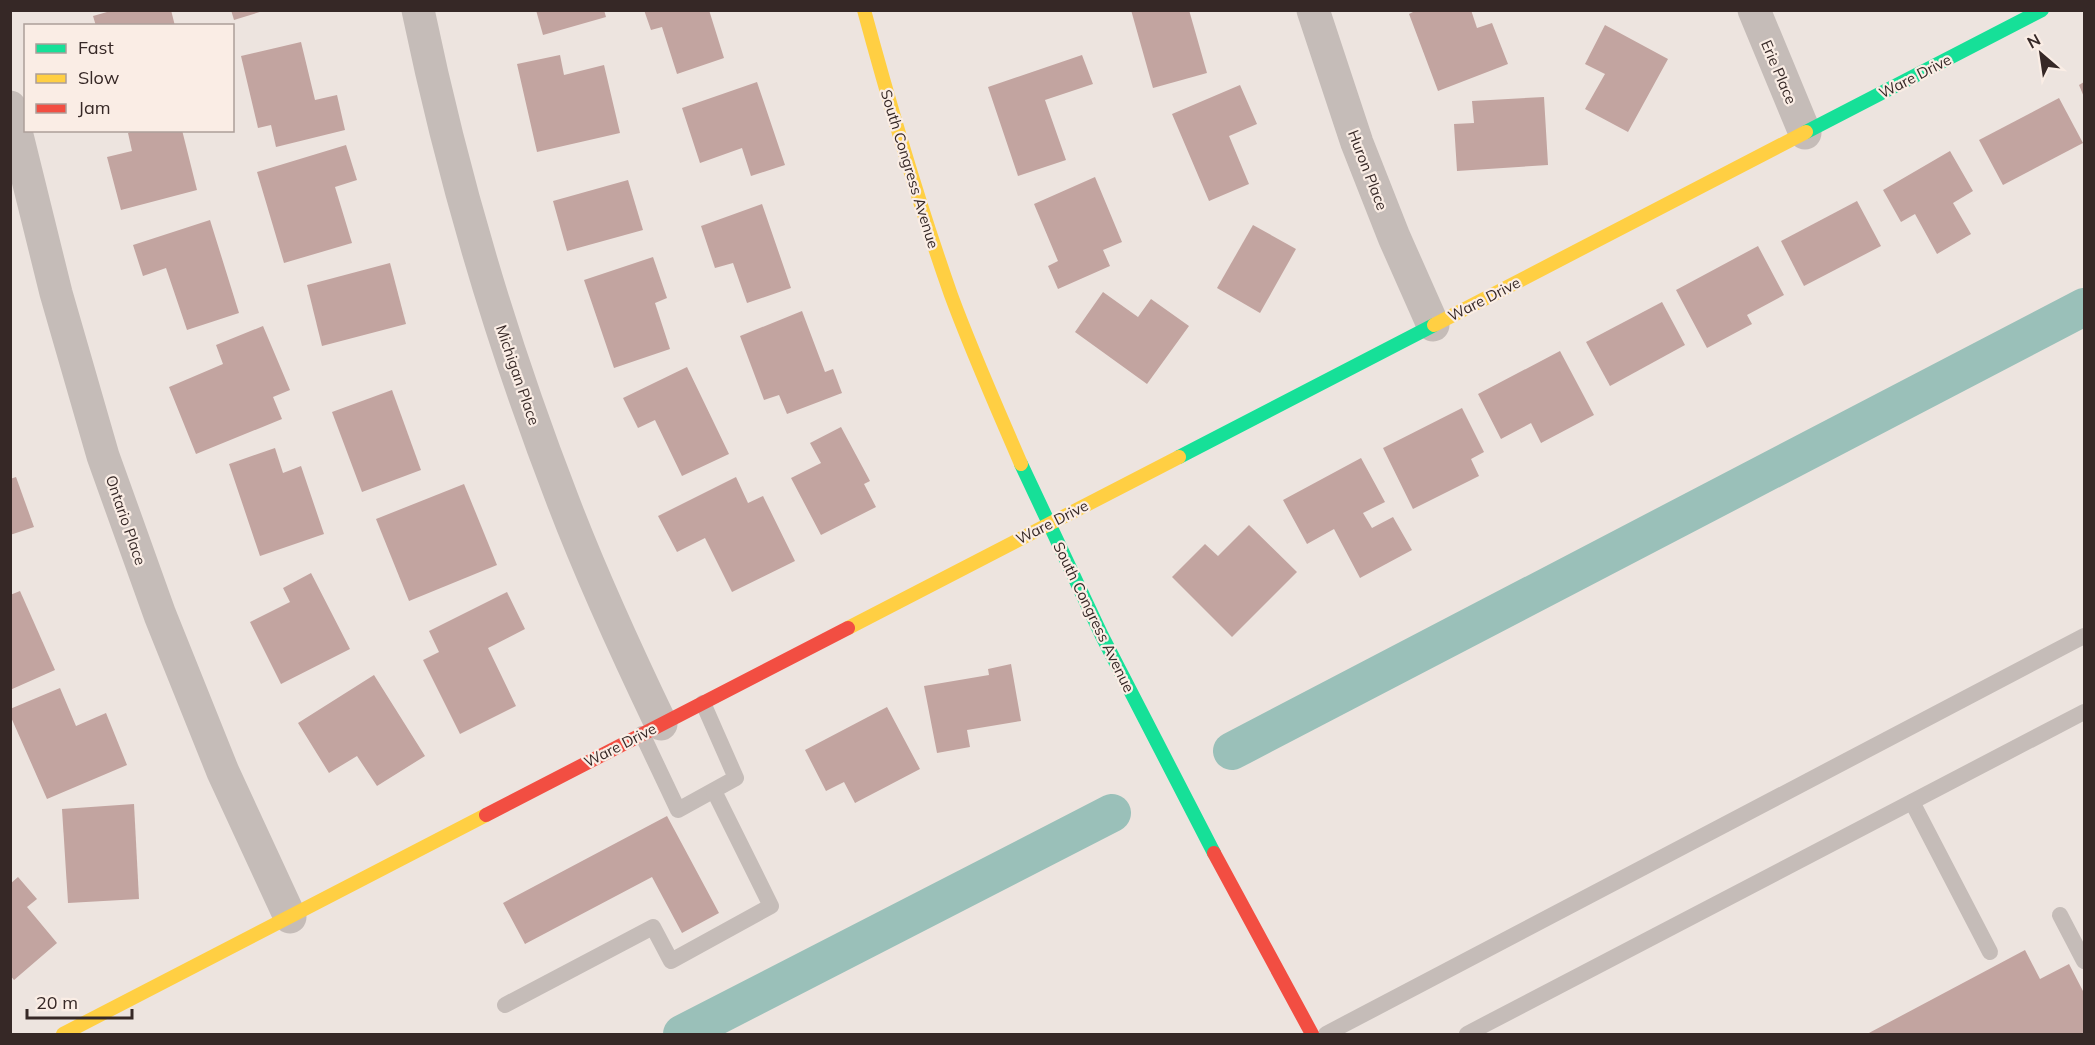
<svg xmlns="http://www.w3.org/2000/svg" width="2095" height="1045" font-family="Mulish,sans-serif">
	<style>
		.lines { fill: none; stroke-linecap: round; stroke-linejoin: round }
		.canal { stroke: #9ac0b9; stroke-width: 38 }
		.building { fill: #c2a4a0 }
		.lane { stroke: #c5bcb8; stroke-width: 16 }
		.street { stroke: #c5bcb8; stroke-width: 33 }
		.fast { stroke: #16e098; stroke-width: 14 }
		.slow { stroke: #ffcf43; stroke-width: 14 }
		.jam { stroke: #f24e42; stroke-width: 14 }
		.labels { text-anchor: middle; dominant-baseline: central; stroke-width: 4.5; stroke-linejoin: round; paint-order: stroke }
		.street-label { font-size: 15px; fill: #362826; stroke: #faede5 }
	</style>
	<rect width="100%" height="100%" fill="#ede4df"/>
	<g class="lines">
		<g class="canal">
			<path d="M1232,751l852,-444"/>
			<path d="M682,1034l430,-221"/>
		</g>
	</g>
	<g class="building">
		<path d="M114,10h57l4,16h-79l-3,-10z"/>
		<path d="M231,10h32v1l-29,9z"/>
		<path d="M536,10h68l2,7 -63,18z"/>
		<path d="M644,10h65l15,48 -47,16 -15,-47 -11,3z"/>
		<path d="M1131,10h58l18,63 -54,15z"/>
		<path d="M1417,10h54l6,18 15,-5 16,41 -70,27 -29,-77z"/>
		<path d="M1605,25l63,34 -40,73 -43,-23 20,-35 -20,-10z"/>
		<path d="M301,42l14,58 22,-5 8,35 -69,17 -5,-22 -13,3 -17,-72z"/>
		<path d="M560,55l4,20 40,-10 16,68 -83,19 -20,-88z"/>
		<path d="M1082,55l11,29 -48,16 21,60 -48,16 -30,-89z"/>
		<path d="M757,82l28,83 -34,11 -9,-28 -42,15 -18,-55z"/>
		<path d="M2084,82v15l-5,-12z"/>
		<path d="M1240,85l17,39 -28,12 20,48 -40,17 -37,-87z"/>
		<path d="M1544,97l4,68 -91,6 -3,-47 20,-1 -2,-22z"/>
		<path d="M2059,98l24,45 -80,42 -24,-45z"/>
		<path d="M135,130h47l15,60 -76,20 -14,-53 25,-6 -4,-18z"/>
		<path d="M346,145l11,35 -22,7 17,56 -68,20 -27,-91z"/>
		<path d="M1950,151l23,40 -20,12 18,31 -34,20 -22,-40 -14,8 -18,-32z"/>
		<path d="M1095,177l27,65 -19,8 7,16 -52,23 -10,-23 10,-5 -24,-57z"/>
		<path d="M628,180l15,50 -76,21 -14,-50z"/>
		<path d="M1857,201l24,45 -77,40 -23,-45z"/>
		<path d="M762,204l29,84 -44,15 -14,-40 -18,5 -14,-42z"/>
		<path d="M210,220l29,93 -52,17 -21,-62 -23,8 -10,-31z"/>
		<path d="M1253,225l43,24 -36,64 -43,-25z"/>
		<path d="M1758,246l26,49 -37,20 5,9 -45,24 -31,-58z"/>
		<path d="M653,257l14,41 -12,5 15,46 -56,19 -30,-88z"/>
		<path d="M390,263l16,61 -84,22 -15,-61z"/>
		<path d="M1103,292l35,25 13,-18 38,27 -42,58 -72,-52z"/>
		<path d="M1662,302l23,43 -75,41 -24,-44z"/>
		<path d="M802,311l23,61 8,-3 9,24 -55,21 -8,-19 -15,5 -24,-64z"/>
		<path d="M263,326l27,64 -17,7 9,22 -86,35 -27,-67 54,-23 -7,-19z"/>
		<path d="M1560,351l34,64 -53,28 -10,-20 -30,16 -23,-45z"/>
		<path d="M687,367l42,87 -47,22 -27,-56 -17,8 -15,-30z"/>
		<path d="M392,390l29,80 -59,22 -30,-80z"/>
		<path d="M1462,408l22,44 -13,7 8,17 -66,33 -30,-61z"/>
		<path d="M841,427l29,54 -6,3 12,23 -55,28 -30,-57 30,-15 -11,-20z"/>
		<path d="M275,448l8,25 18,-7 23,68 -64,22 -31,-92z"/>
		<path d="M1361,458l24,44 -22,11 9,15 21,-11 19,33 -52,28 -26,-49 -27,15 -24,-44z"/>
		<path d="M16,477l18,50 -24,8v-56z"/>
		<path d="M736,477l12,26 15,-7 32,65 -63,31 -27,-54 -28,14 -19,-36z"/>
		<path d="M464,484l33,81 -88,36 -33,-82z"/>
		<path d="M1249,525l48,47 -65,65 -60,-60 33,-33 13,12z"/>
		<path d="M311,573l39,76 -69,35 -31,-62 40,-20 -7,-14z"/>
		<path d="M20,591l35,79 -45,20v-95z"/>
		<path d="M507,592l18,37 -37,19 28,58 -56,28 -37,-74 16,-8 -10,-21z"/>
		<path d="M1011,664l10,57 -54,9 3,17 -33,6 -13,-67 65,-11 -1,-6z"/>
		<path d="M374,675l51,81 -48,30 -20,-30 -28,17 -31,-50z"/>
		<path d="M60,688l16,38 30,-13 21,52 -80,34 -37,-84v-6z"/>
		<path d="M887,707l33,62 -65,34 -11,-21 -18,9 -21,-41z"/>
		<path d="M134,804l5,95 -71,4 -6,-94z"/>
		<path d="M667,816l52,97 -37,20 -30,-56 -127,67 -22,-41z"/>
		<path d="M18,877l19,22 -10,8 30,36 -43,37 -4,-5v-91z"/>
		<path d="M2025,950l15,29 29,-15 15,29v41h-217z"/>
	</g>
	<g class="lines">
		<g class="lane">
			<path d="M642,734l36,76 58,-32 -33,-75"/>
			<path d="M1912,802l78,150"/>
			<path d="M2060,915l24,46"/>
			<path d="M505,1005l148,-78 18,34 100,-55 -57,-115"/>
			<path d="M1326,1034l758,-398"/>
			<path d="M1467,1034l617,-322"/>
		</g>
		<g class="street">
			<path d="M418,10c35,168 83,331 145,491 29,76 63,150 98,223"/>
			<path d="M1313,10l44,133 37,94 39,88"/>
			<path d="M1754,10l51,123"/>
			<path d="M10,107l46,186 47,163 57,159 63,157 67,145"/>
		</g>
		<g class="fast">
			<path d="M1806,132l236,-122"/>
			<path d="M1179,457l255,-132"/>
			<path d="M1021,464l81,172 112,217"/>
		</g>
		<g class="slow">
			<path d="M864,10c26,96 54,191 87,285 21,57 46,113 70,169"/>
			<path d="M1434,325l372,-193"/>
			<path d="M848,628l331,-171"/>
			<path d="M63,1034l423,-219"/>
		</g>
		<g class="jam">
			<path d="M486,815l362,-187"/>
			<path d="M1214,853l98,181"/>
		</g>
	</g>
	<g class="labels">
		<g class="street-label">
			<text transform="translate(1779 72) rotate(67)">Erie Place</text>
			<text transform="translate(1915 76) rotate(-27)">Ware Drive</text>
			<text transform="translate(910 169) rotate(73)">South Congress Avenue</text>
			<text transform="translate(1368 170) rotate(69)">Huron Place</text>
			<text transform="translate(1484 299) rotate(-27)">Ware Drive</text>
			<text transform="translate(518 375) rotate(71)">Michigan Place</text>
			<text transform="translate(126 520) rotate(71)">Ontario Place</text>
			<text transform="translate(1052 522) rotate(-27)">Ware Drive</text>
			<text transform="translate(1094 617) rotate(64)">South Congress Avenue</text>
			<text transform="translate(620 745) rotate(-27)">Ware Drive</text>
		</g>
	</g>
	<rect width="2095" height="1045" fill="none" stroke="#362826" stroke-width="24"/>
	<rect x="24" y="24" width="210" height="108" fill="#faede5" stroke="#ac9e99" stroke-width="1.5"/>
	<rect x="36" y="44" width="30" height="9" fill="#16e098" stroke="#ac9e99" stroke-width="1.5"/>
	<text x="78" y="54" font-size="18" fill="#362826">Fast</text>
	<rect x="36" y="74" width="30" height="9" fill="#ffcf43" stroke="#ac9e99" stroke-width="1.5"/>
	<text x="78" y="84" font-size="18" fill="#362826">Slow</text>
	<rect x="36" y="104" width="30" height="9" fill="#f24e42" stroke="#ac9e99" stroke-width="1.5"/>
	<text x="78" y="114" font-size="18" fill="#362826">Jam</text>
	<g transform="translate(2041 54) rotate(331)" stroke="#faede5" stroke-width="4.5" paint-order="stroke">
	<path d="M0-4.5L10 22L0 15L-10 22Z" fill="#362826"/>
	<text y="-9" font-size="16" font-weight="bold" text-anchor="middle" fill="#362826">N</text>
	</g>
	<path d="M27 1009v9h105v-9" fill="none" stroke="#362826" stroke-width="3"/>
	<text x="36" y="1009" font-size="18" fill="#362826" stroke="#faede5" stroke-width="4.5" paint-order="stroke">20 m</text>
</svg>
